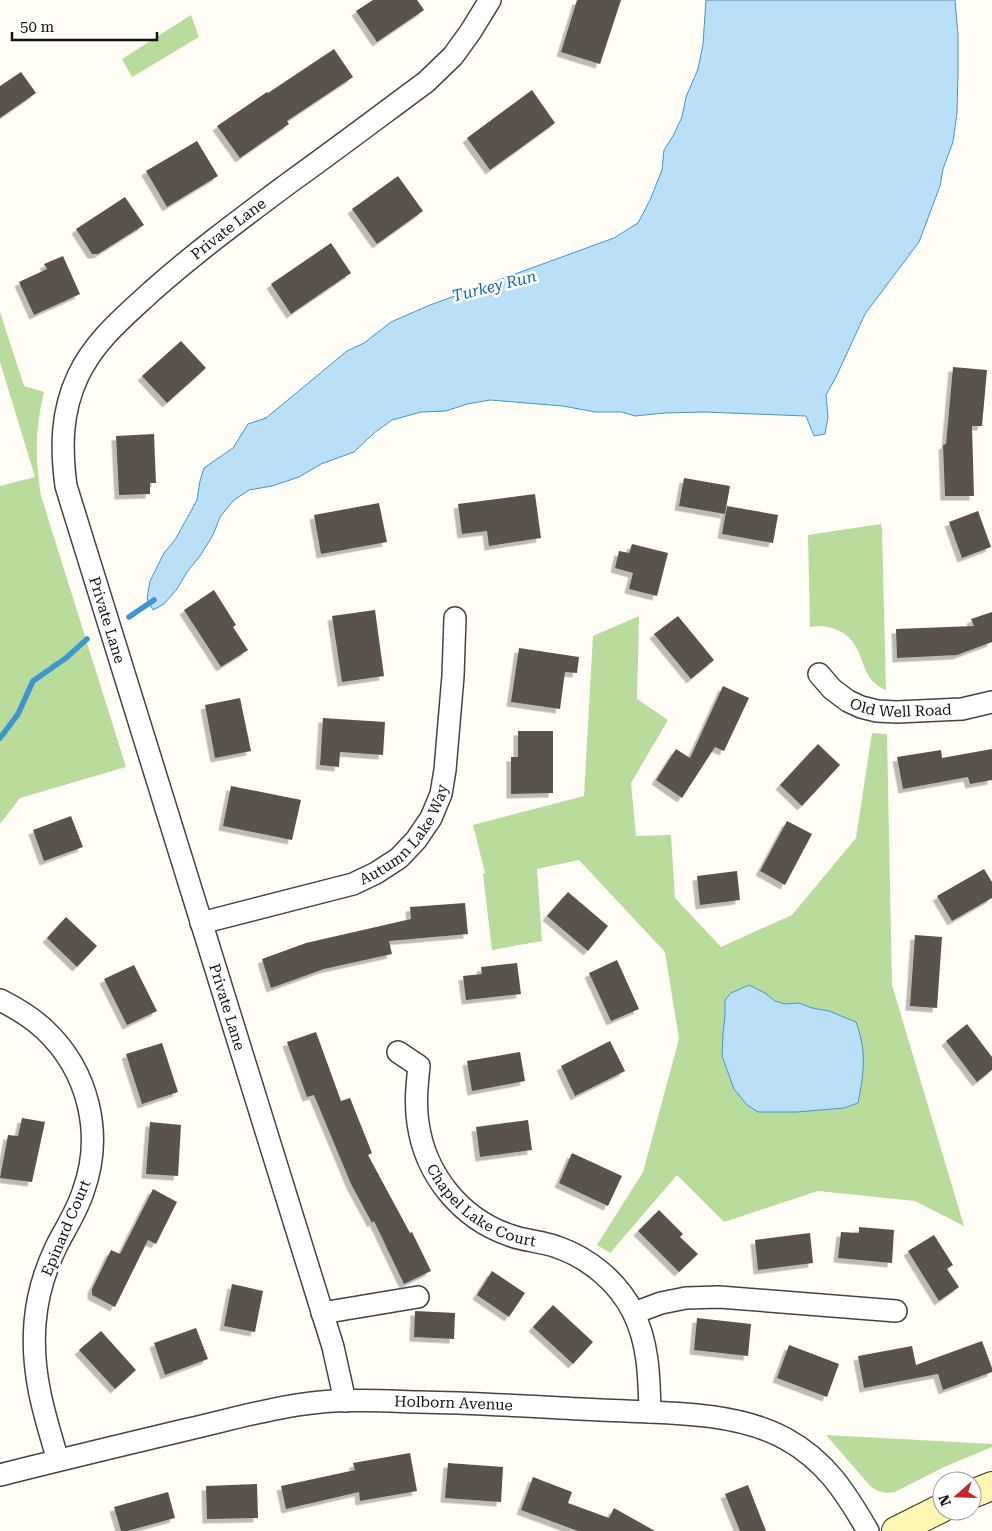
<svg xmlns="http://www.w3.org/2000/svg" width="992" height="1531" font-family="'Roboto Serif',serif">
	<style>
		.forest { fill: #b9dc9c }
		.water { fill: #b9e0f7; stroke: #3f96cf }
		.lines { fill: none; stroke-linecap: round; stroke-linejoin: round }
		.stream { stroke: #3f96cf; stroke-width: 5.5 }
		.building { fill: #5a524d; filter: url(#shadow) }
		.minor-casing { stroke: #444; stroke-width: 24 }
		.secondary-casing { stroke: #333; stroke-width: 30 }
		.minor { stroke: #fff; stroke-width: 21 }
		.secondary { stroke: #fff6b0; stroke-width: 28 }
		.labels { text-anchor: middle; dominant-baseline: central; stroke-width: 5; stroke-linejoin: round; paint-order: stroke }
		.street-label { font-size: 15px; fill: #111; stroke: #fff }
		.water-label { font-size: 16px; font-style: italic; fill: #1768a6; stroke: #fff }
	</style>
	<defs>
		<filter id="shadow"><feDropShadow dx="-4.5" dy="4.5" stdDeviation="0" flood-color="#0004"/></filter>
	</defs>
	<rect width="100%" height="100%" fill="#fffdf5"/>
	<g class="forest">
		<path d="M191,15l8,22 -67,40 -10,-18z"/>
		<path d="M0,312l24,74 20,6c-9,38 -9,65 -3,104l85,271 -106,31 -20,26v-338l35,-9 -35,-115z"/>
		<path d="M881,524l1,5 4,161c-21,-9 -20,-23 -29,-41 -8,-18 -28,-25 -47,-22l-2,-92z"/>
		<path d="M639,616l-2,83 31,21 -37,63 5,53 35,-1 4,63 46,49 71,-32 64,-77 16,-105 15,1 5,251 72,241 -49,-25 -97,-10 -94,31 -47,-47 -67,78 -13,-8 46,-73 36,-133 -14,-87 -86,-92 -42,9 5,72 -50,9 -9,-76 2,-1 -12,-48 111,-29 9,-160z"/>
		<path d="M826,1435l166,9v3l-48,20 -49,25 -9,1 -8,-2 -7,-4z"/>
	</g>
	<g class="water">
		<path d="M706,0h249l3,35v37l-1,41 -4,29 -10,27 -3,17 -21,56 -54,72 -29,63 -10,18 2,22 -3,17 -11,2 -8,-20 -102,-4 -40,1 -29,3 -13,-4h-27l-32,-6 -73,-6 -23,4 -21,7 -25,1 -29,8 -18,13 -20,19 -33,12 -22,13 -27,9 -23,4 -15,10 -14,17 -7,18 -13,21 -13,16 -10,17 -13,15 -11,6 -6,-11 3,-18 14,-28 11,-13 22,-40 3,-19 4,-13 29,-20 15,-24 18,-6 81,-67 17,-8 27,-21 39,-17 184,-67 24,-15 12,-23 12,-30 2,-20 9,-14 9,-19 4,-20 12,-28 5,-25z"/>
		<path d="M749,985l16,8 10,8 10,3 14,-1 13,5 17,3 27,11c11,30 8,50 2,81l-14,5 -47,4h-39l-11,-7 -13,-16 -12,-33 1,-23 2,-17v-16l6,-7z"/>
	</g>
	<g class="lines">
		<g class="stream">
			<path d="M129,617l25,-17"/>
			<path d="M0,738l18,-24 15,-33 33,-23 21,-19"/>
		</g>
	</g>
	<g class="building">
		<path d="M373,0h44l7,10 -47,32 -21,-31z"/>
		<path d="M577,0h44l-21,64 -39,-12z"/>
		<path d="M334,49l19,28 -66,44 2,3 -49,34 -23,-32 50,-34 1,1z"/>
		<path d="M21,72l15,21 -36,25v-32z"/>
		<path d="M532,90l23,33 -65,47 -23,-32z"/>
		<path d="M197,141l21,35 -51,31 -21,-36z"/>
		<path d="M398,176l25,35 -46,33 -25,-35z"/>
		<path d="M125,197l19,28 -46,29h-6l-16,-25z"/>
		<path d="M331,243l20,30 -60,41 -20,-30z"/>
		<path d="M63,256l17,38 -46,21 -15,-33 28,-13 -3,-5z"/>
		<path d="M181,341l25,27 -39,35 -25,-27z"/>
		<path d="M953,367l34,3 -5,56h-10l2,70h-29l-2,-51 3,-1z"/>
		<path d="M154,434l2,49h-6v11l-31,1 -3,-59z"/>
		<path d="M684,478l46,8 -5,28 -46,-8z"/>
		<path d="M535,494l6,44 -52,8 -2,-15 -25,3 -4,-30z"/>
		<path d="M379,503l8,39 -66,12 -7,-39z"/>
		<path d="M727,506l51,9 -5,28 -51,-9z"/>
		<path d="M978,511l13,36 -29,11 -13,-36z"/>
		<path d="M632,544l36,9 -11,43 -28,-7 4,-16 -18,-5 4,-17 10,2z"/>
		<path d="M214,590l22,35 -3,2 15,23 -27,17 -37,-57z"/>
		<path d="M375,610l9,66 -42,6 -10,-66z"/>
		<path d="M992,612v30l-35,13 -60,3 -1,-29 78,-3 -3,-7z"/>
		<path d="M678,616l36,44 -23,19 -37,-45z"/>
		<path d="M519,648l60,9 -2,16 -12,-1 -5,37 -49,-7z"/>
		<path d="M723,686l26,12 -25,53 -9,-4 -33,51 -26,-18 20,-31 14,9z"/>
		<path d="M240,698l11,53 -36,7 -10,-53z"/>
		<path d="M323,718l62,4 -2,33 -43,-3 -1,15 -19,-2z"/>
		<path d="M518,731h35v62l-42,1v-37h7z"/>
		<path d="M818,744l22,21 -38,41 -22,-21z"/>
		<path d="M992,749v31l-22,4 -2,-7 -65,12 -6,-32 44,-7 1,8z"/>
		<path d="M231,786l70,14 -9,40 -69,-14z"/>
		<path d="M71,816l12,31 -39,14 -11,-31z"/>
		<path d="M787,821l25,13 -27,51 -25,-14z"/>
		<path d="M984,869l8,13v16l-40,23 -15,-25z"/>
		<path d="M737,871l3,29 -40,5 -3,-29z"/>
		<path d="M568,892l40,34 -20,25 -41,-35z"/>
		<path d="M465,903l3,31 -79,7 3,13 -68,15 -53,19 -9,-29 44,-16 105,-24 -1,-12z"/>
		<path d="M66,917l31,29 -20,21 -30,-29z"/>
		<path d="M915,935l27,2 -5,71 -27,-2z"/>
		<path d="M617,960l22,49 -28,12 -22,-48z"/>
		<path d="M517,963l4,31 -55,6 -3,-24 19,-2 -1,-7z"/>
		<path d="M134,965l23,46 -30,14 -23,-46z"/>
		<path d="M967,1024l25,33v13l-15,12 -31,-41z"/>
		<path d="M316,1032l25,69 9,-3 22,55 -4,2 42,78 2,-1 19,39 -27,13 -30,-63 -2,2 -21,-39 -37,-89 -7,2 -20,-55z"/>
		<path d="M610,1041l15,30 -50,25 -14,-30z"/>
		<path d="M162,1043l16,49 -36,12 -16,-50z"/>
		<path d="M520,1052l5,29 -53,10 -5,-30z"/>
		<path d="M22,1118l23,4 -13,60 -32,-4 8,-43 10,1z"/>
		<path d="M528,1120l4,30 -52,7 -4,-30z"/>
		<path d="M150,1122l31,3 -3,51 -32,-2z"/>
		<path d="M572,1153l50,23 -14,30 -49,-23z"/>
		<path d="M153,1189l24,13 -21,42 -8,-4 -33,67 -23,-12v-6l19,-39 9,4z"/>
		<path d="M659,1210l24,24 -3,3 18,17 -19,18 -41,-41z"/>
		<path d="M859,1227l35,3 -2,33 -54,-5 3,-26 18,1z"/>
		<path d="M810,1233l3,30 -55,7 -3,-30z"/>
		<path d="M934,1235l19,30 -6,4 12,18 -20,14 -31,-50z"/>
		<path d="M492,1271l33,22 -16,24 -32,-22z"/>
		<path d="M232,1284l31,7 -8,41 -31,-6z"/>
		<path d="M553,1305l40,37 -20,22 -40,-37z"/>
		<path d="M415,1311l40,2 -1,26 -40,-2z"/>
		<path d="M697,1318l54,6 -3,32 -54,-6z"/>
		<path d="M196,1328l12,31 -43,16 -11,-32z"/>
		<path d="M101,1331l35,39 -21,19 -36,-39z"/>
		<path d="M982,1341l10,27v4l-49,18 -5,-16 -74,14 -6,-32 54,-10 4,19z"/>
		<path d="M789,1345l50,19 -12,33 -50,-19z"/>
		<path d="M410,1453l7,38 -57,10 -1,-9 -73,17 -5,-23 74,-16 -2,-7z"/>
		<path d="M448,1463l55,4 -2,35 -56,-4z"/>
		<path d="M533,1477l39,15 -4,11 41,15 5,-10 41,23h-77l-57,-21z"/>
		<path d="M257,1484l1,34 -51,1 -1,-33z"/>
		<path d="M748,1485l18,46h-26l-15,-37z"/>
		<path d="M168,1492l7,26 -48,13h-6l-7,-24z"/>
	</g>
	<g class="lines">
		<g class="minor-casing">
			<g id="minor">
				<path id="s1" d="M819,674l13,15 16,12 13,6 16,4 20,1 65,-3 30,-7"/>
				<path id="s2" d="M201,923l152,-39 23,-11 23,-15 17,-18 15,-22 10,-24 4,-24 8,-94 2,-58"/>
				<path d="M0,1000c16,8 31,17 44,29 45,42 60,106 39,163 -6,19 -18,37 -27,55 -11,23 -19,50 -21,76 -4,49 9,91 23,137"/>
				<path id="s3" d="M398,1052l21,14c-2,19 -4,38 -1,57 7,51 42,95 91,112 15,6 32,6 48,12 32,11 61,35 76,65 16,32 16,66 17,100"/>
				<path d="M322,1313l96,-16"/>
				<path d="M634,1313l27,-10 25,-5 33,-1 177,14"/>
				<path id="s4" d="M345,1401l-12,-54 -267,-861c-5,-38 -5,-74 12,-110 17,-36 46,-59 74,-85 44,-39 90,-73 137,-108 46,-33 91,-67 137,-101l27,-26 18,-25 19,-31"/>
				<path id="s5" d="M0,1475c63,-16 126,-31 189,-46 44,-10 88,-23 132,-27 33,-3 65,-1 98,0 60,1 120,5 181,8 58,3 134,0 186,29 40,22 60,54 82,92"/>
			</g>
		</g>
		<g class="secondary-casing">
			<g id="secondary">
				<path d="M972,1494l20,-8"/>
				<path d="M896,1531l46,-23"/>
			</g>
		</g>
		<use href="#minor" class="minor"/>
		<use href="#secondary" class="secondary"/>
	</g>
	<g class="labels">
		<g class="street-label">
			<text stroke="none"><textPath href="#s4" startOffset="1281">Private Lane</textPath></text>
			<text transform="translate(107 620) rotate(73)">Private Lane</text>
			<text stroke="none"><textPath href="#s1" startOffset="94">Old Well Road</textPath></text>
			<text stroke="none"><textPath href="#s2" startOffset="231">Autumn Lake Way</textPath></text>
			<text transform="translate(227 1007) rotate(73)">Private Lane</text>
			<text stroke="none"><textPath href="#s3" startOffset="194">Chapel Lake Court</textPath></text>
			<text transform="translate(66 1228) rotate(-67)">Epinard Court</text>
			<text stroke="none"><textPath href="#s5" startOffset="462">Holborn Avenue</textPath></text>
		</g>
		<g class="water-label">
			<text transform="translate(494 286) rotate(-14)">Turkey Run</text>
		</g>
	</g>
	<g transform="translate(957 1496) rotate(250)"><circle r="24" fill="#ffffff" stroke="#a0a0a0"/>
	<path d="M0-4L9 19L0 12L-9 19Z" fill="#c4262e"/>
	<text y="-8" font-size="14" font-weight="bold" text-anchor="middle" fill="#111111">N</text>
	</g>
	<path d="M12 32v8h145v-8" fill="none" stroke="#111111" stroke-width="2.5"/>
	<text x="20" y="32" font-size="15" fill="#111111" stroke="#ffffff" stroke-width="4" paint-order="stroke">50 m</text>
</svg>
